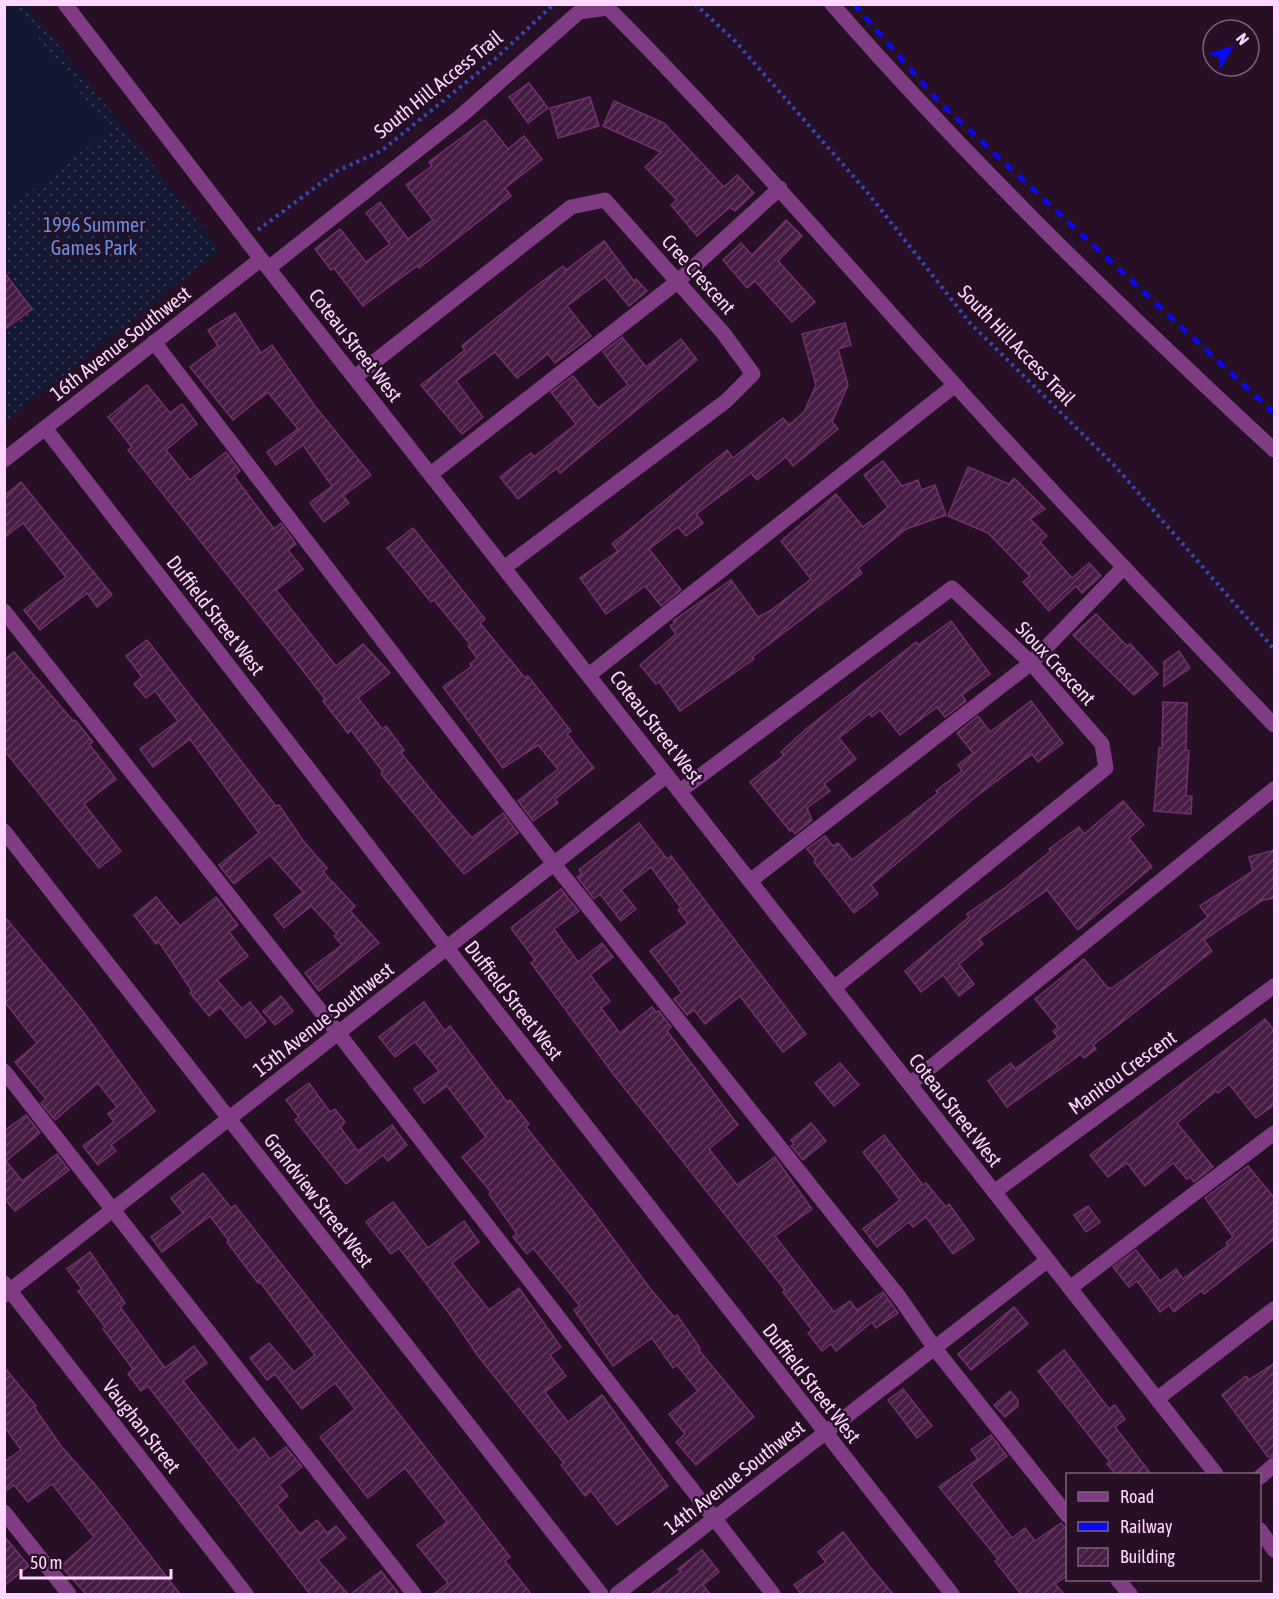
<svg xmlns="http://www.w3.org/2000/svg" width="1279" height="1599" font-family="'Asap Condensed',sans-serif">
	<style>
		.grass { fill: url(#grass-dots) }
		.pitch { fill: #131731 }
		.building { fill: url(#building-hatch); stroke: #732f6d; stroke-width: 1.5 }
		.lines { fill: none; stroke-linecap: round; stroke-linejoin: round }
		.path { stroke: #3249b6; stroke-width: 4; stroke-dasharray: 3 4.5; stroke-linecap: butt }
		.minor { stroke: #7f3c85; stroke-width: 15 }
		.rail { stroke: #0709fa; stroke-width: 4.5; stroke-dasharray: 9 8; stroke-linecap: butt }
		.labels { text-anchor: middle; dominant-baseline: central; stroke-width: 5; stroke-linejoin: round; paint-order: stroke }
		.street-label { font-size: 20px; fill: #fed7fe; stroke: #271025 }
		.park-label { font-size: 20px; fill: #638fde; stroke: #271025 }
	</style>
	<defs>
		<pattern id="grass-dots" width="8" height="8" patternUnits="userSpaceOnUse" patternTransform="scale(1.5)"><rect width="8" height="8" fill="#131731"/><path d="M2 2h.1M6 6h.1" fill="none" stroke="#363850" stroke-width="1.8" stroke-linecap="round"/></pattern>
		<pattern id="building-hatch" width="6" height="6" patternUnits="userSpaceOnUse" patternTransform="scale(1.5)"><rect width="6" height="6" fill="#471c43"/><path d="M-1 1l2-2M0 6l6-6M5 7l2-2" fill="none" stroke="#633c5f"/></pattern>
	</defs>
	<rect width="100%" height="100%" fill="#271025"/>
	<path class="grass" d="M5,5h22l193,245 -215,172z"/>
	<path class="pitch" d="M12,4l97,126 -104,81 -1,-206z"/>
	<g class="building">
		<path d="M529,83l19,25 -20,15 -19,-26z"/>
		<path d="M590,97l9,29 -41,12 -8,-30z"/>
		<path d="M614,101l50,22 60,64 13,-12 17,18 -19,18 -5,-4 -33,29 -26,-31 6,-5 -32,-33 16,-15 -58,-26z"/>
		<path d="M485,120l23,29 16,-13 18,23 -37,29 6,8 -92,72 -2,-2 -54,40 -29,-38 -3,2 -16,-21 25,-20 26,33 24,-18 -24,-31 14,-11 28,37 25,-19 -27,-35 26,-19 -3,-4z"/>
		<path d="M786,220l16,16 -24,25 37,41 -23,20 -37,-41 -8,7 -24,-28 18,-17 11,12z"/>
		<path d="M604,241l30,40 2,-2 11,12 -18,15 -24,-29 -38,29 24,30 -36,27 -7,-9 -31,24 -22,-26 -39,29 27,36 -21,17 -41,-49 44,-35 -3,-4 69,-56 32,-24 3,4z"/>
		<path d="M4,272l28,37 -28,21z"/>
		<path d="M235,313l26,40 11,-8 42,60 57,70 -28,21 6,7 -25,19 -14,-19 22,-17 -29,-41 -27,20 -9,-13 31,-23 -30,-37 -35,28 -43,-53 28,-21 -10,-16z"/>
		<path d="M845,323l6,22 -13,4 10,36 -16,37 6,7 -45,37 -7,-9 -29,23 -6,-7 -55,41 7,9 -17,13 -8,-9 -29,22 32,41 -20,16 -16,-20 -39,28 -26,-36 38,-27 -6,-7 115,-94 6,8 50,-40 6,7 15,-13 12,-27 -14,-51z"/>
		<path d="M622,337l24,30 35,-28 16,21 -137,113 -3,-5 -39,31 -18,-22 31,-24 3,4 42,-33 -25,-32 22,-16 25,32 30,-23 -25,-33z"/>
		<path d="M147,385l23,28 12,-9 15,20 -31,26 24,30 36,-28 14,19 -6,5 40,53 7,-6 15,21 -8,6 15,19 -27,21 60,76 27,-22 27,29 -32,25 24,31 4,-3 18,24 -3,3 34,42 37,43 31,-25 15,20 -54,41 -83,-100 2,-2 -32,-42 -3,3 -25,-32 2,-2 -34,-44 -163,-205 4,-3 -24,-30z"/>
		<path d="M883,461l19,25 16,-6 3,10 14,-5 11,30 -40,14 -48,39 4,5 -110,84 2,2 -74,52 -21,-29 -3,2 -16,-19 36,-31 -6,-8 5,-3 -2,-2 58,-41 27,37 12,-6 41,-32 -30,-38 55,-47 27,33 25,-20 -24,-32z"/>
		<path d="M968,467l41,17 5,-6 31,31 -15,10 17,17 -7,6 32,36 17,-15 12,13 -19,17 -6,-7 -27,25 -26,-29 7,-6 -42,-43 -40,-17z"/>
		<path d="M21,482l91,113 -15,12 -10,-14 -47,37 -16,-20 42,-33 -43,-54 -19,15v-42z"/>
		<path d="M413,528l72,91 -5,4 45,55 3,-2 43,55 -4,3 27,34 -39,31 3,4 -25,18 -15,-20 40,-32 -20,-24 -35,23 -60,-81 29,-21 -2,-2 7,-6 -9,-12 2,-2 -36,-44 -3,2 -44,-54z"/>
		<path d="M1096,614l31,32 3,-2 28,30 -24,21 -61,-60z"/>
		<path d="M951,621l39,53 -28,21 4,6 -21,16 -8,-10 -37,28 -20,-25 -8,7 -3,-3 -30,24 17,21 -32,25 6,7 -23,17 5,12 -17,14 -3,-4 -2,1 -40,-49 34,-27 -3,-3 25,-23 110,-87 2,3z"/>
		<path d="M147,640l129,166 3,-1 25,37 23,26 -4,4 32,34 -5,5 29,32 -60,48 -14,-18 37,-28 -8,-9 3,-2 -26,-28 -27,22 -10,-13 29,-23 -33,-37 -36,29 -15,-19 40,-32 -69,-94 -37,28 -13,-18 38,-28 -23,-30 -9,7 -12,-14 8,-7 -16,-21z"/>
		<path d="M1179,651l11,17 -26,18v-24z"/>
		<path d="M14,652l60,70 1,-2 18,22 -4,2 27,35 -32,25 37,47 -22,17 -95,-118v-90z"/>
		<path d="M1031,701l32,42 -25,19 -6,-8 -59,45 -102,86 7,9 -24,19 -40,-51 2,-2 -9,-11 18,-13 8,10 5,-3 14,17 86,-67 -2,-2 26,-20 -4,-6 15,-12 -16,-20 21,-17 12,16z"/>
		<path d="M1163,702l24,1 -1,47 3,1 -3,45h6l-1,18 -37,-3 5,-63h3z"/>
		<path d="M1123,801l21,24 -15,13 23,29 -74,63 -31,-40 -68,49 4,5 -24,20 15,20 -15,12 -16,-21 -22,17 -16,-21 64,-54 -2,-3 39,-27 45,-36 -2,-2 30,-22 5,7z"/>
		<path d="M639,823l28,36 4,-3 135,178 -23,18 -43,-56 -35,28 -11,-14 -7,5 -13,-16 8,-6 -32,-42 38,-28 -10,-13 3,-2 -30,-41 -30,23 15,19 -15,12 -21,-27 -6,5 -17,-22 5,-3 -3,-4z"/>
		<path d="M1275,850v48l-12,2 -59,40 8,11 -119,94 3,4 -12,9 -3,-4 -74,53 -19,-26 23,-18 4,6 43,-32 -5,-6 5,-4 -23,-28 49,-40 24,29h4l96,-71 -8,-11 53,-35 -4,-14z"/>
		<path d="M561,889l18,22 -25,18 24,33 24,-19 11,14 -23,18 20,26 -9,7 19,25 32,-26 4,5 3,-1 12,16 -4,4 71,94 -29,24 28,36 38,-28 37,52 -37,27 59,76 16,-11 7,9 26,-18 15,21 -22,15 -4,-6 -36,29 -5,-7 -9,7 -14,-18 4,-3 -29,-38 2,-2 -171,-215 -83,-112 4,-3 -24,-32z"/>
		<path d="M156,897l24,29 36,-29 22,28 -9,7 19,24 -31,24 25,29 8,-7 16,20 -20,16 -26,-31 -11,9 -19,-23 2,-2 -33,-49 -3,2 -22,-29z"/>
		<path d="M4,916l78,94 73,101 -44,34 5,6 -18,14 -15,-19 31,-24 -6,-8 9,-7 -19,-24 -43,37 -14,-17 5,-4 -31,-37 22,-19 -33,-42z"/>
		<path d="M281,996l12,15 -18,14 -12,-14z"/>
		<path d="M424,1002l21,29 5,-5 57,76 3,-2 19,24 -3,3 66,83 57,77 25,30 3,-2 23,33 -2,1 56,68 -58,48 -20,-23 9,-8 -16,-20 29,-23 -21,-26 -4,3 -21,-30 -39,28 -39,-56 6,-4 -47,-58 -6,6 -14,-17 4,-3 -28,-40 2,-2 -29,-35 24,-20 -39,-51 -23,17 -10,-14 25,-18 -24,-29 -20,15 -16,-20z"/>
		<path d="M1265,1019l10,13v72l-19,14 -27,-34 -11,9 -2,-2 -39,32 36,44 -19,15 -4,-5 -3,2 -14,-16 -28,23 -18,-23 -19,14 -18,-22z"/>
		<path d="M840,1063l19,22 -25,21 -19,-23z"/>
		<path d="M309,1083l21,29 5,-3 10,13 -5,5 18,24 34,-26 15,20 -19,16 -5,-6 -37,29 -51,-64 4,-3 -13,-17z"/>
		<path d="M26,1115l14,18 -34,28 16,20 35,-27 12,16 -54,41 -11,-13v-67z"/>
		<path d="M811,1123l15,18 -23,19 -12,-14 3,-2 -3,-4z"/>
		<path d="M884,1135l39,50 3,-2 20,24 3,-3 25,35 -21,15 -27,-37 -13,10 -4,-5 -32,25 -14,-18 37,-29 -37,-48z"/>
		<path d="M1248,1166l27,33v39l-71,56 -3,-3 -27,21 -5,-7 -9,7 -23,-31 -8,6 -16,-20 23,-17 24,31 16,-12 7,10 45,-34 -2,-2 7,-6 -28,-39z"/>
		<path d="M203,1173l28,35 4,-3 223,284 52,68 -5,4 26,33h-97l14,-11 -31,-38 30,-23 -42,-54 -37,30 -48,-61 35,-28 -20,-26 -33,26 -27,-35 -8,6 -17,-22 19,-15 25,29 21,-17 -55,-73 -2,1 -31,-41 2,-1 -19,-25 -48,36 -11,-15 32,-24 -12,-15z"/>
		<path d="M393,1202l35,46 36,-27 15,21 -27,21 37,47 30,-22 42,59 -11,8 16,21 -21,16 11,15 12,15 34,-27 66,91 -51,39 -26,-34 -6,5 -24,-31 3,-2 -86,-107 -27,-40 -52,-68 -8,6 -25,-32z"/>
		<path d="M1088,1206l12,16 -14,10 -12,-17z"/>
		<path d="M90,1252l35,51 -5,4 45,61 29,-22 13,17 -24,18 55,70 16,-13 16,21 16,-12 16,20 -23,18 9,11 -11,9 23,29 17,-14 10,13 9,-7 10,12 -28,22 30,34h-38l-162,-208 -7,5 -13,-17 5,-5 -30,-40 2,-2 -27,-36 4,-2 -15,-20z"/>
		<path d="M1014,1307l14,17 -57,46 -13,-16z"/>
		<path d="M1064,1350l45,59 6,-4 10,14 -10,8 36,47h-35l-9,-10 3,-2 -72,-91z"/>
		<path d="M1275,1363v93l-7,1 -46,-62 24,-19 3,4z"/>
		<path d="M4,1367l32,39 -2,1 27,39 36,41 83,107h-94l-25,-28 33,-29 -42,-53 -24,18 -14,-17 -10,7v-30l17,-12 -17,-24z"/>
		<path d="M903,1389l29,37 -15,12 -29,-38z"/>
		<path d="M1010,1391l8,9v6l-13,11 -11,-12z"/>
		<path d="M991,1435l16,21 -36,28 41,54 13,-10 10,13 26,-18 7,8v44l-13,9 9,10h-43l-26,-33 3,-2 -59,-72 39,-28 -7,-9z"/>
		<path d="M843,1532l27,35 23,27h-92l-7,-9 32,-23 -8,-10z"/>
		<path d="M4,1536l25,30 -25,20z"/>
		<path d="M702,1550l17,22 -16,13 7,9h-59l30,-22 -3,-3z"/>
		<path d="M381,1571l18,23h-48z"/>
	</g>
	<g class="lines">
		<g class="path">
			<path d="M695,4l40,37 132,151 103,131 145,143 159,183"/>
			<path d="M258,230l79,-59 44,-20 114,-92 59,-55"/>
		</g>
		<g class="minor">
			<path d="M65,4l196,255 955,1215"/>
			<path d="M832,4c138,158 289,304 442,446"/>
			<path d="M270,267l192,-152 117,-103 29,-4c121,121 232,250 347,377 104,115 212,228 319,340"/>
			<path d="M154,342l400,522 346,434 36,52 132,166"/>
			<path d="M355,377l216,-170 34,-7 119,134 29,40 -27,27 -222,167"/>
			<path d="M45,428l402,520 505,646"/>
			<path d="M4,460l257,-201"/>
			<path d="M431,474l246,-192 103,-94"/>
			<path d="M4,611l334,422 435,561"/>
			<path d="M589,675l366,-290"/>
			<path d="M680,791l272,-203 79,75 71,81 4,24 -272,220"/>
			<path d="M4,831l597,763"/>
			<path d="M750,881l281,-218 93,-96"/>
			<path d="M4,1071l410,523"/>
			<path d="M910,1084l364,-295"/>
			<path d="M994,1192l280,-206"/>
			<path d="M4,1283l242,311"/>
			<path d="M1070,1288l204,-155"/>
			<path d="M4,1295l663,-520"/>
			<path d="M1157,1399l117,-90"/>
			<path d="M1260,1477l14,-12"/>
			<path d="M4,1512l65,82"/>
			<path d="M1260,1530l14,20"/>
			<path d="M1118,1580l12,14"/>
			<path d="M617,1594l431,-334"/>
		</g>
		<path class="rail" d="M854,4l85,98 335,311"/>
	</g>
	<g class="labels">
		<g class="street-label">
			<text transform="translate(438 84) rotate(-39)">South Hill Access Trail</text>
			<text transform="translate(699 274) rotate(48)">Cree Crescent</text>
			<text transform="translate(120 343) rotate(-38)">16th Avenue Southwest</text>
			<text transform="translate(356 345) rotate(52)">Coteau Street West</text>
			<text transform="translate(1017 345) rotate(46)">South Hill Access Trail</text>
			<text transform="translate(216 615) rotate(52)">Duffield Street West</text>
			<text transform="translate(1056 663) rotate(47)">Sioux Crescent</text>
			<text transform="translate(657 727) rotate(52)">Coteau Street West</text>
			<text transform="translate(514 1000) rotate(52)">Duffield Street West</text>
			<text transform="translate(323 1019) rotate(-38)">15th Avenue Southwest</text>
			<text transform="translate(1122 1072) rotate(-36)">Manitou Crescent</text>
			<text transform="translate(956 1110) rotate(52)">Coteau Street West</text>
			<text transform="translate(319 1200) rotate(52)">Grandview Street West</text>
			<text transform="translate(812 1383) rotate(52)">Duffield Street West</text>
			<text transform="translate(142 1426) rotate(52)">Vaughan Street</text>
			<text transform="translate(734 1477) rotate(-38)">14th Avenue Southwest</text>
		</g>
		<g class="park-label">
			<text x="94" y="224">1996 Summer<tspan x="94" dy="23">Games Park</tspan></text>
		</g>
	</g>
	<rect width="1279" height="1599" fill="none" stroke="#fed7fe" stroke-width="12"/>
	<rect x="1066" y="1473" width="195" height="108" fill="#271025" stroke="#7d607c" stroke-width="1.5"/>
	<rect x="1078" y="1492" width="30" height="9" fill="#7f3c85" stroke="#7d607c" stroke-width="1.5"/>
	<text x="1120" y="1503" font-size="18" fill="#fed7fe">Road</text>
	<rect x="1078" y="1522" width="30" height="9" fill="#0709fa" stroke="#7d607c" stroke-width="1.5"/>
	<text x="1120" y="1533" font-size="18" fill="#fed7fe">Railway</text>
	<rect x="1078" y="1548" width="30" height="18" fill="url(#building-hatch)" stroke="#7d607c" stroke-width="1.5"/>
	<text x="1120" y="1563" font-size="18" fill="#fed7fe">Building</text>
	<g transform="translate(1231 48) rotate(52)"><circle r="28" fill="#271025" stroke="#7d607c" stroke-width="1.5"/>
	<path d="M0-4.5L10 22L0 15L-10 22Z" fill="#0709fa"/>
	<text y="-9" font-size="16" font-weight="bold" text-anchor="middle" fill="#fed7fe">N</text>
	</g>
	<path d="M21 1569v9h150v-9" fill="none" stroke="#fed7fe" stroke-width="3"/>
	<text x="30" y="1569" font-size="18" fill="#fed7fe" stroke="#271025" stroke-width="4.5" paint-order="stroke">50 m</text>
</svg>
